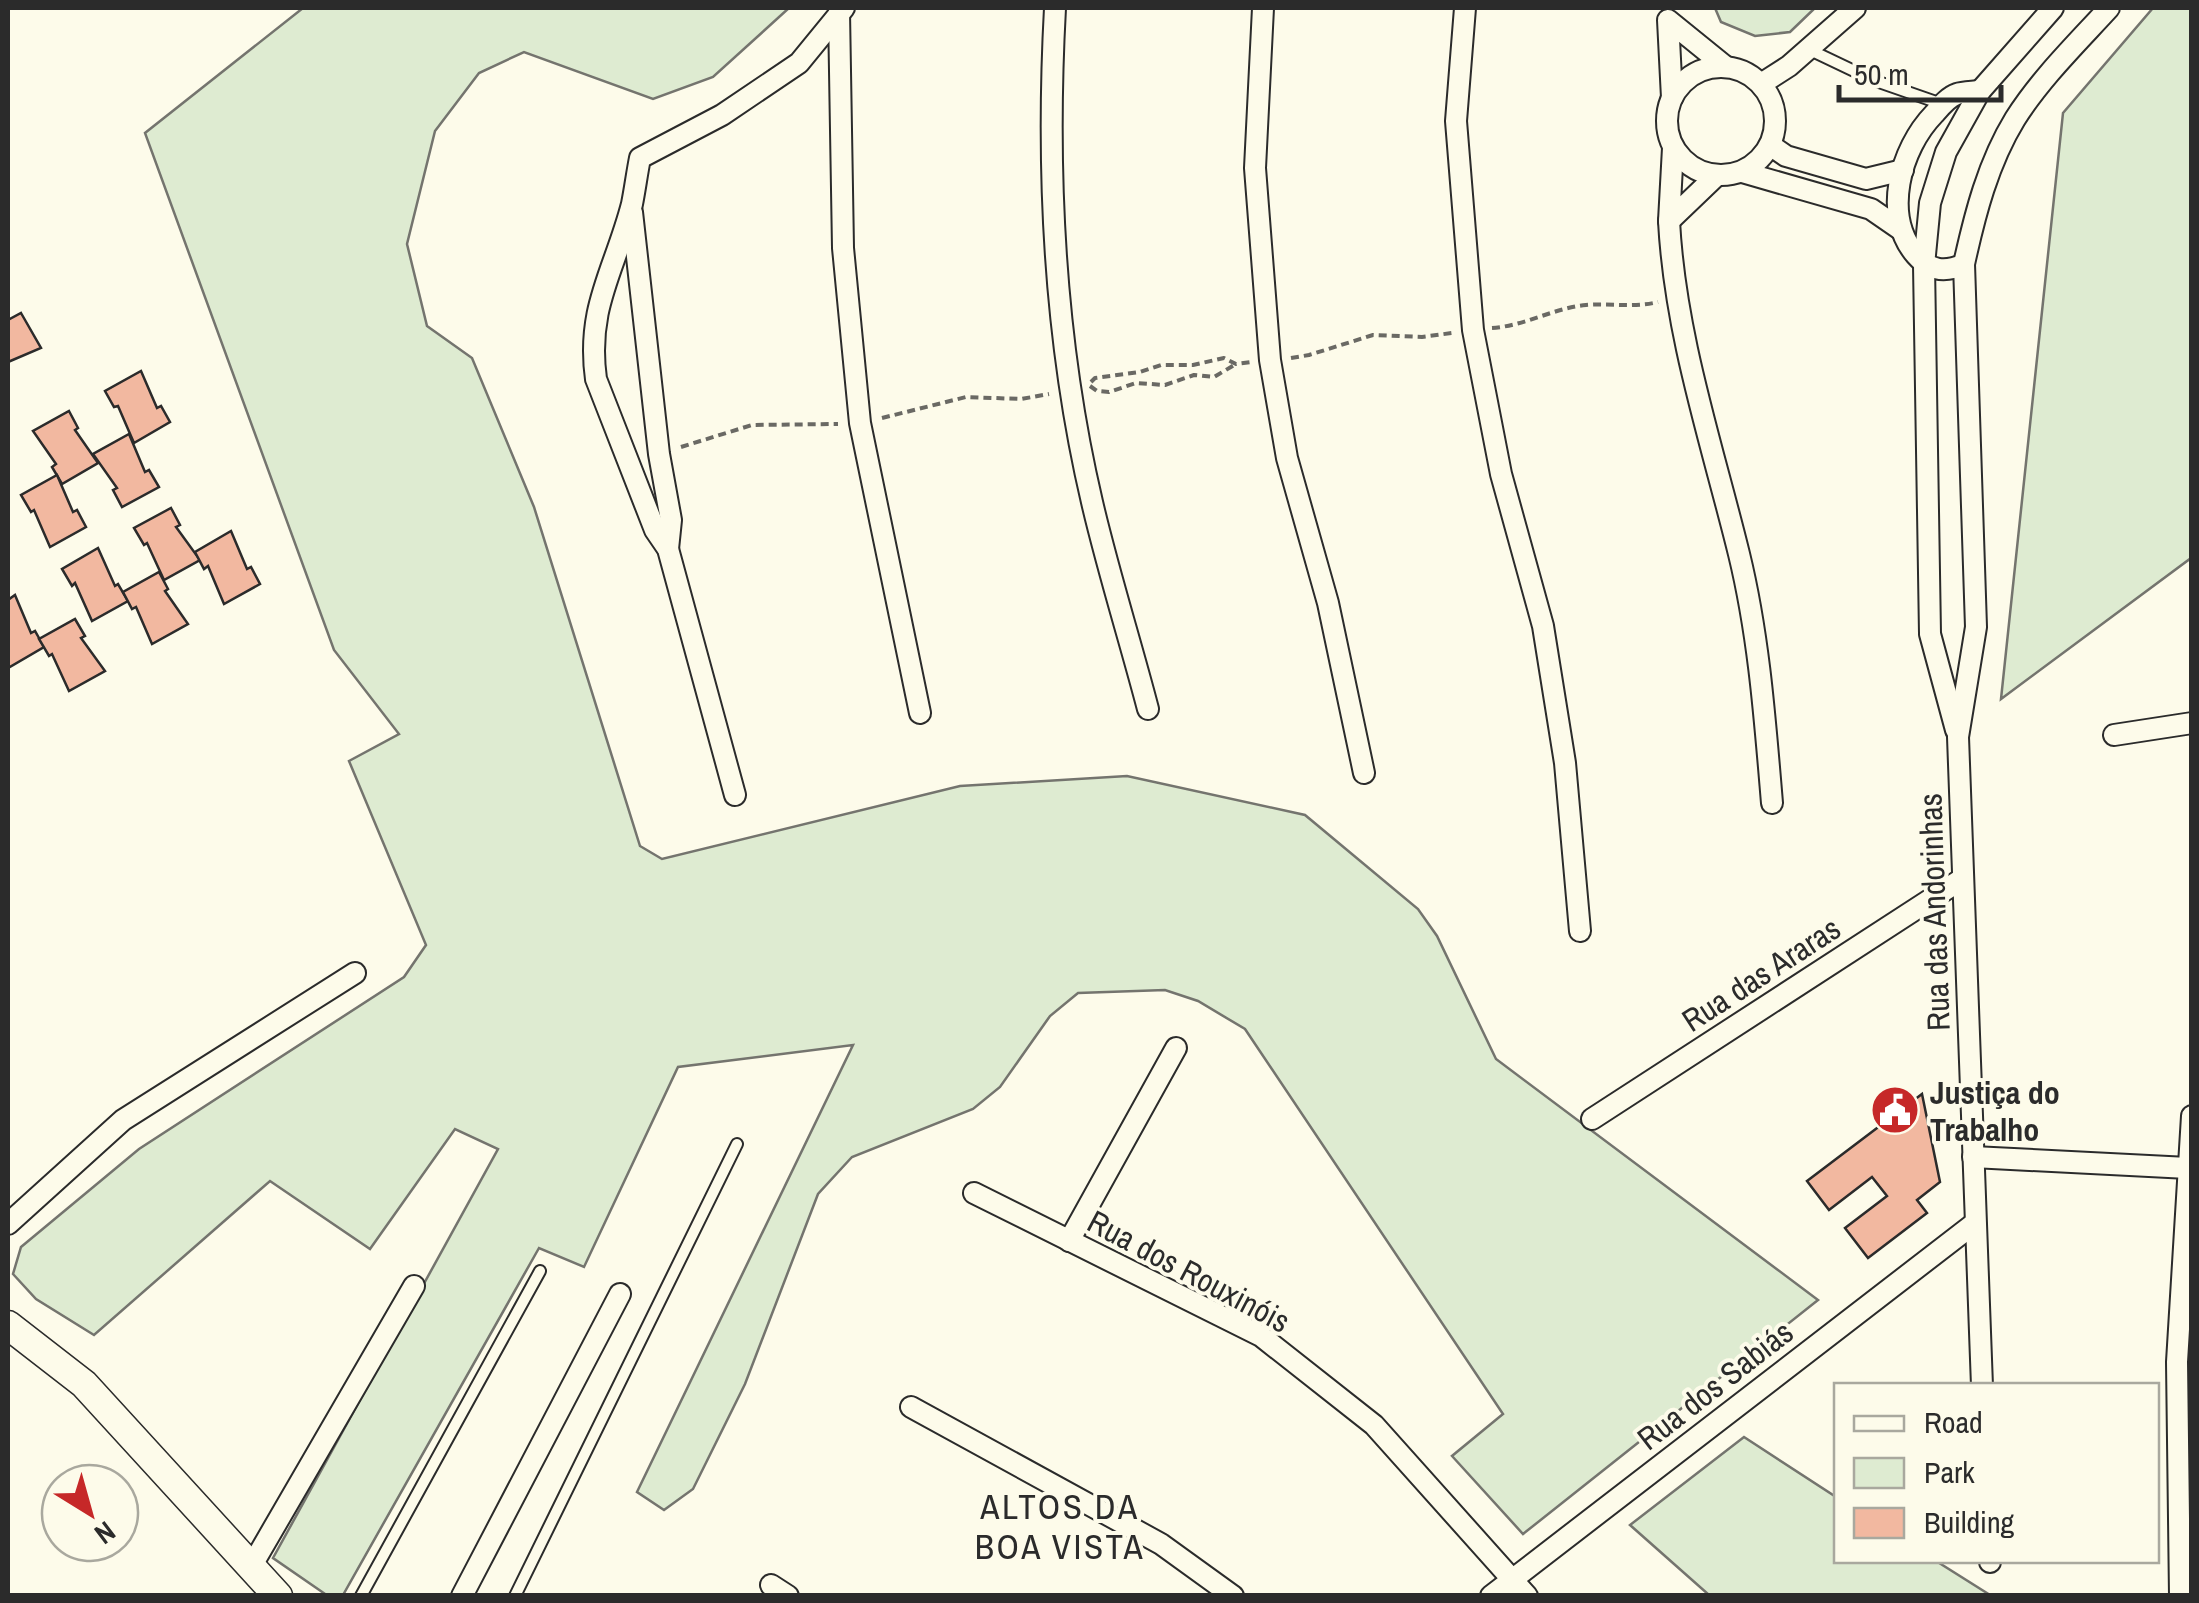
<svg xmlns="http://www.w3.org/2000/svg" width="2199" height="1603" font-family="'Archivo Narrow',sans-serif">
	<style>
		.green { fill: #deebd1; stroke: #74746e; stroke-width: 2.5 }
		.building { fill: #f2b8a0; stroke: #2b2b2b; stroke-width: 2.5 }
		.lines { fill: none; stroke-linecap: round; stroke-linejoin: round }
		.lane-casing { stroke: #2b2b2b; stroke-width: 14 }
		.street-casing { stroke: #2b2b2b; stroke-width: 24 }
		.secondary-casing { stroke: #2b2b2b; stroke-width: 31 }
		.path { stroke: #6a6964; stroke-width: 4; stroke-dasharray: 8 5; stroke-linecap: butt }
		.lane { stroke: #fdfbea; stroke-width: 10 }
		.street { stroke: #fdfbea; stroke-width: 20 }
		.secondary { stroke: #fdfbea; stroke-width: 28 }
		.labels { text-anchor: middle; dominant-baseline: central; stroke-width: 8; stroke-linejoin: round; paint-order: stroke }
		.street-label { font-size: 32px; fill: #2b2b2b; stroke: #fdfbea }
		.poi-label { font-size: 32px; font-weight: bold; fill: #2b2b2b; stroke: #fdfbea; text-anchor: start }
		.neighbourhood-label { font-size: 35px; letter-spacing: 2.5px; fill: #2b2b2b; stroke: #fdfbea }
	</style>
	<rect width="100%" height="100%" fill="#fdfbea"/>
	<g class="green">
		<path d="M303,8h486l-76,69 -60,22 -129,-47 -45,21 -44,58 -28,113 20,82 45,32 62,149 106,339 22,13 298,-73 167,-10 178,39 113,94 19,27 59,123 322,241 -295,234 -71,-78 51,-42 -258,-385 -47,-28 -33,-11 -87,3 -28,23 -50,71 -27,22 -121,48 -34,37 -73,190 -52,105 -29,21 -27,-18 216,-447 -175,22 -94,200 -45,-19 -196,347 -15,1 -55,-38 225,-409 -43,-20 -85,120 -100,-68 -176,154 -58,-36 -23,-25 8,-27 118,-98 265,-172 22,-32 -77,-184 50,-27 -65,-84 -189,-517z"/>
		<path d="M1715,8h100l-25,24 -35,4 -34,-14z"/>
		<path d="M2153,8h38v550l-190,141 62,-586z"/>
		<path d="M1744,1437l92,60v63l100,1 54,34h-281l-79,-70z"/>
	</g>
	<g class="building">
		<path d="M21,313l20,35 -33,14v-42z"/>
		<path d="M141,371l16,37 4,-2 9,16 -36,21 -16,-37 -4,1 -9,-16z"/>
		<path d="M69,411l9,17 -3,2 23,33 -36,21 -10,-17 4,-3 -23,-33z"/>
		<path d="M129,434l16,38 4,-2 10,17 -37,20 -9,-17 4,-2 -24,-34z"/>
		<path d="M57,475l16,37 4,-2 9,17 -36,20 -16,-37 -3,2 -10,-17z"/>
		<path d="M171,508l9,17 -4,2 24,33 -36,20 -17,-37 -3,2 -10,-17z"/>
		<path d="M231,531l16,38 4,-2 9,17 -36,20 -16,-38 -4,3 -9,-17z"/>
		<path d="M98,548l17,38 3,-2 10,17 -36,20 -17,-38 -3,3 -10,-17z"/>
		<path d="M159,572l9,17 -3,2 23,33 -36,20 -16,-37 -4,2 -9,-17z"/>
		<path d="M15,595l16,38 4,-2 9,16 -36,21v-68z"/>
		<path d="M75,619l10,17 -4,2 24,33 -36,20 -17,-37 -3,2 -10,-17z"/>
		<path d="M1922,1094l18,88 -23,18 10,13 -59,45 -23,-30 42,-32 -15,-19 -43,33 -22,-29z"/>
	</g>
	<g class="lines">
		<g class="lane-casing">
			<g id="lane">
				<path d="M1808,49l65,31 69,24"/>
				<path d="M361,1596l179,-325"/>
				<path d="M515,1596l222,-452"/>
			</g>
		</g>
		<g class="street-casing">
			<g id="street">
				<path d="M1055,8c-9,165 -1,332 37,494 16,69 38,138 56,207"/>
				<path d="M1263,8l-8,160 15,192 17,98 41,145 36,170"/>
				<path d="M1465,8l-9,113 17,209 28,144 42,152 22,137 15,168"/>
				<path d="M839,12l4,236 17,175 60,290"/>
				<circle cx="1721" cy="121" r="54"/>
				<path d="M1761,84l28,-18 66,-58"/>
				<path d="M1672,98l-4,-78 58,47"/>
				<path d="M1770,145l16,11 80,23 37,-9"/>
				<path d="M1673,148l-4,73 47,-45"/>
				<path d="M1742,172l129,37 29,20"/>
				<path d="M632,212l27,242 12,66 -3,29"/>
				<path d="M1669,221c6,114 43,223 70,333 20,82 26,166 33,249"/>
				<path d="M1964,264c-19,9 -34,7 -48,-9 -34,-39 -16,-106 18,-141 6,-7 14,-17 23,-20 6,-2 16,-2 23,-3"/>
				<path d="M1956,730l-26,-96 -6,-369 6,-62 16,-51 34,-61 73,-83"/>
				<path d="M2114,735l78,-12"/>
				<path d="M735,795l-67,-246 -13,-19 -59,-151c-10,-72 19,-109 36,-175 3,-15 5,-31 8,-46l82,-43 77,-52 45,-55"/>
				<path d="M1592,1119l370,-240"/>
				<path d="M1973,1157l215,11"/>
				<path d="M974,1193l287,143 113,89 153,171"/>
				<path d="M8,1224l115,-104 232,-147"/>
				<path d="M1069,1241l107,-193"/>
				<path d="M1982,1386l-24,-649 18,-110 -12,-363c11,-50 24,-101 51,-145 26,-41 62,-76 94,-111"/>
				<path d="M911,1407l250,137 72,52"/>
				<path d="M1990,1560v2"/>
				<path d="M251,1567l163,-281"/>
				<path d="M771,1585l17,11"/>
				<path d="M462,1596l158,-302"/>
				<path d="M1491,1596l484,-373"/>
				<path d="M2180,1596l-3,-234 15,-246"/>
			</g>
		</g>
		<g class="secondary-casing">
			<path id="secondary" d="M8,1325l76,59 194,212"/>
		</g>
		<g class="path">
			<path d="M1492,328c32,-2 62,-20 94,-23 25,-2 47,3 72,-3"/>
			<path d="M1291,358l18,-3 64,-20 49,2 30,-4"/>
			<path d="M1091,382l4,-4 45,-6 21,-7h32l31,-7 12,6 15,-2"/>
			<path d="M1090,386l7,5 12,1 27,-9 29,2 29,-10 20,2 22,-13"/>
			<path d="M882,418l84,-21 55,2 28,-5"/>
			<path d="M681,447l71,-22 86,-1"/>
		</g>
		<use href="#lane" class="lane"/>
		<use href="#street" class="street"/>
		<use href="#secondary" class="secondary"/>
	</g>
	<defs>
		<g id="civic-disc" transform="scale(2.5)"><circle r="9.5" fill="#c62828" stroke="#fdfbea"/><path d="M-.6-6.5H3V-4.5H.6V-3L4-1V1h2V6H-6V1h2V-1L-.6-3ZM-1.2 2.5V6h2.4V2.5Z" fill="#fff"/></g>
	</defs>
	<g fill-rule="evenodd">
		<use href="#civic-disc" x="1895" y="1110"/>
	</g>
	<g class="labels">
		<g class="street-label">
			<text transform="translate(1934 912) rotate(-92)">Rua das Andorinhas</text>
			<text transform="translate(1761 974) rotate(-33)">Rua das Araras</text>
			<text transform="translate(1189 1271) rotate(28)">Rua dos Rouxinóis</text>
			<text transform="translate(1715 1385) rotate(-38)">Rua dos Sabiás</text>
		</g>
		<g class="poi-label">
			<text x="1930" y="1092">Justiça do<tspan x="1930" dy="37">Trabalho</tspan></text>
		</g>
		<g class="neighbourhood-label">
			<text x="1060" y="1506">ALTOS DA<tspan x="1060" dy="40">BOA VISTA</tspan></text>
		</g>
	</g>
	<rect width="2199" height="1603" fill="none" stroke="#2b2b2b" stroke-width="20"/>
	<rect x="1834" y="1383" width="325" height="180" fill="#fdfbea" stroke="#a9a89e" stroke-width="2.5"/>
	<rect x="1854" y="1416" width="50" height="15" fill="#fdfbea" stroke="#a9a89e" stroke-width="2.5"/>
	<text x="1924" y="1433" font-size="30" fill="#2b2b2b">Road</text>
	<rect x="1854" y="1458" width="50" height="30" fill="#deebd1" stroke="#a9a89e" stroke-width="2.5"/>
	<text x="1924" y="1483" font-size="30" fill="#2b2b2b">Park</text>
	<rect x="1854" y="1508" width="50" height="30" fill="#f2b8a0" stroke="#a9a89e" stroke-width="2.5"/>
	<text x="1924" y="1533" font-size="30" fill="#2b2b2b">Building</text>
	<g transform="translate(90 1513) rotate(143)"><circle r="48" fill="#fdfbea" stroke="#a9a89e" stroke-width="2.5"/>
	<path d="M0-8L18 38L0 25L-18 38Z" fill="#c62828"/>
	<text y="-15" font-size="28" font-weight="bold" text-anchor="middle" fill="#2b2b2b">N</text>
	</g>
	<path d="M1839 85v15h162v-15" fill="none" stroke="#2b2b2b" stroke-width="5"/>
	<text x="1854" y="85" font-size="30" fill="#2b2b2b" stroke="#fdfbea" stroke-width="8" paint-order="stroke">50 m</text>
</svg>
